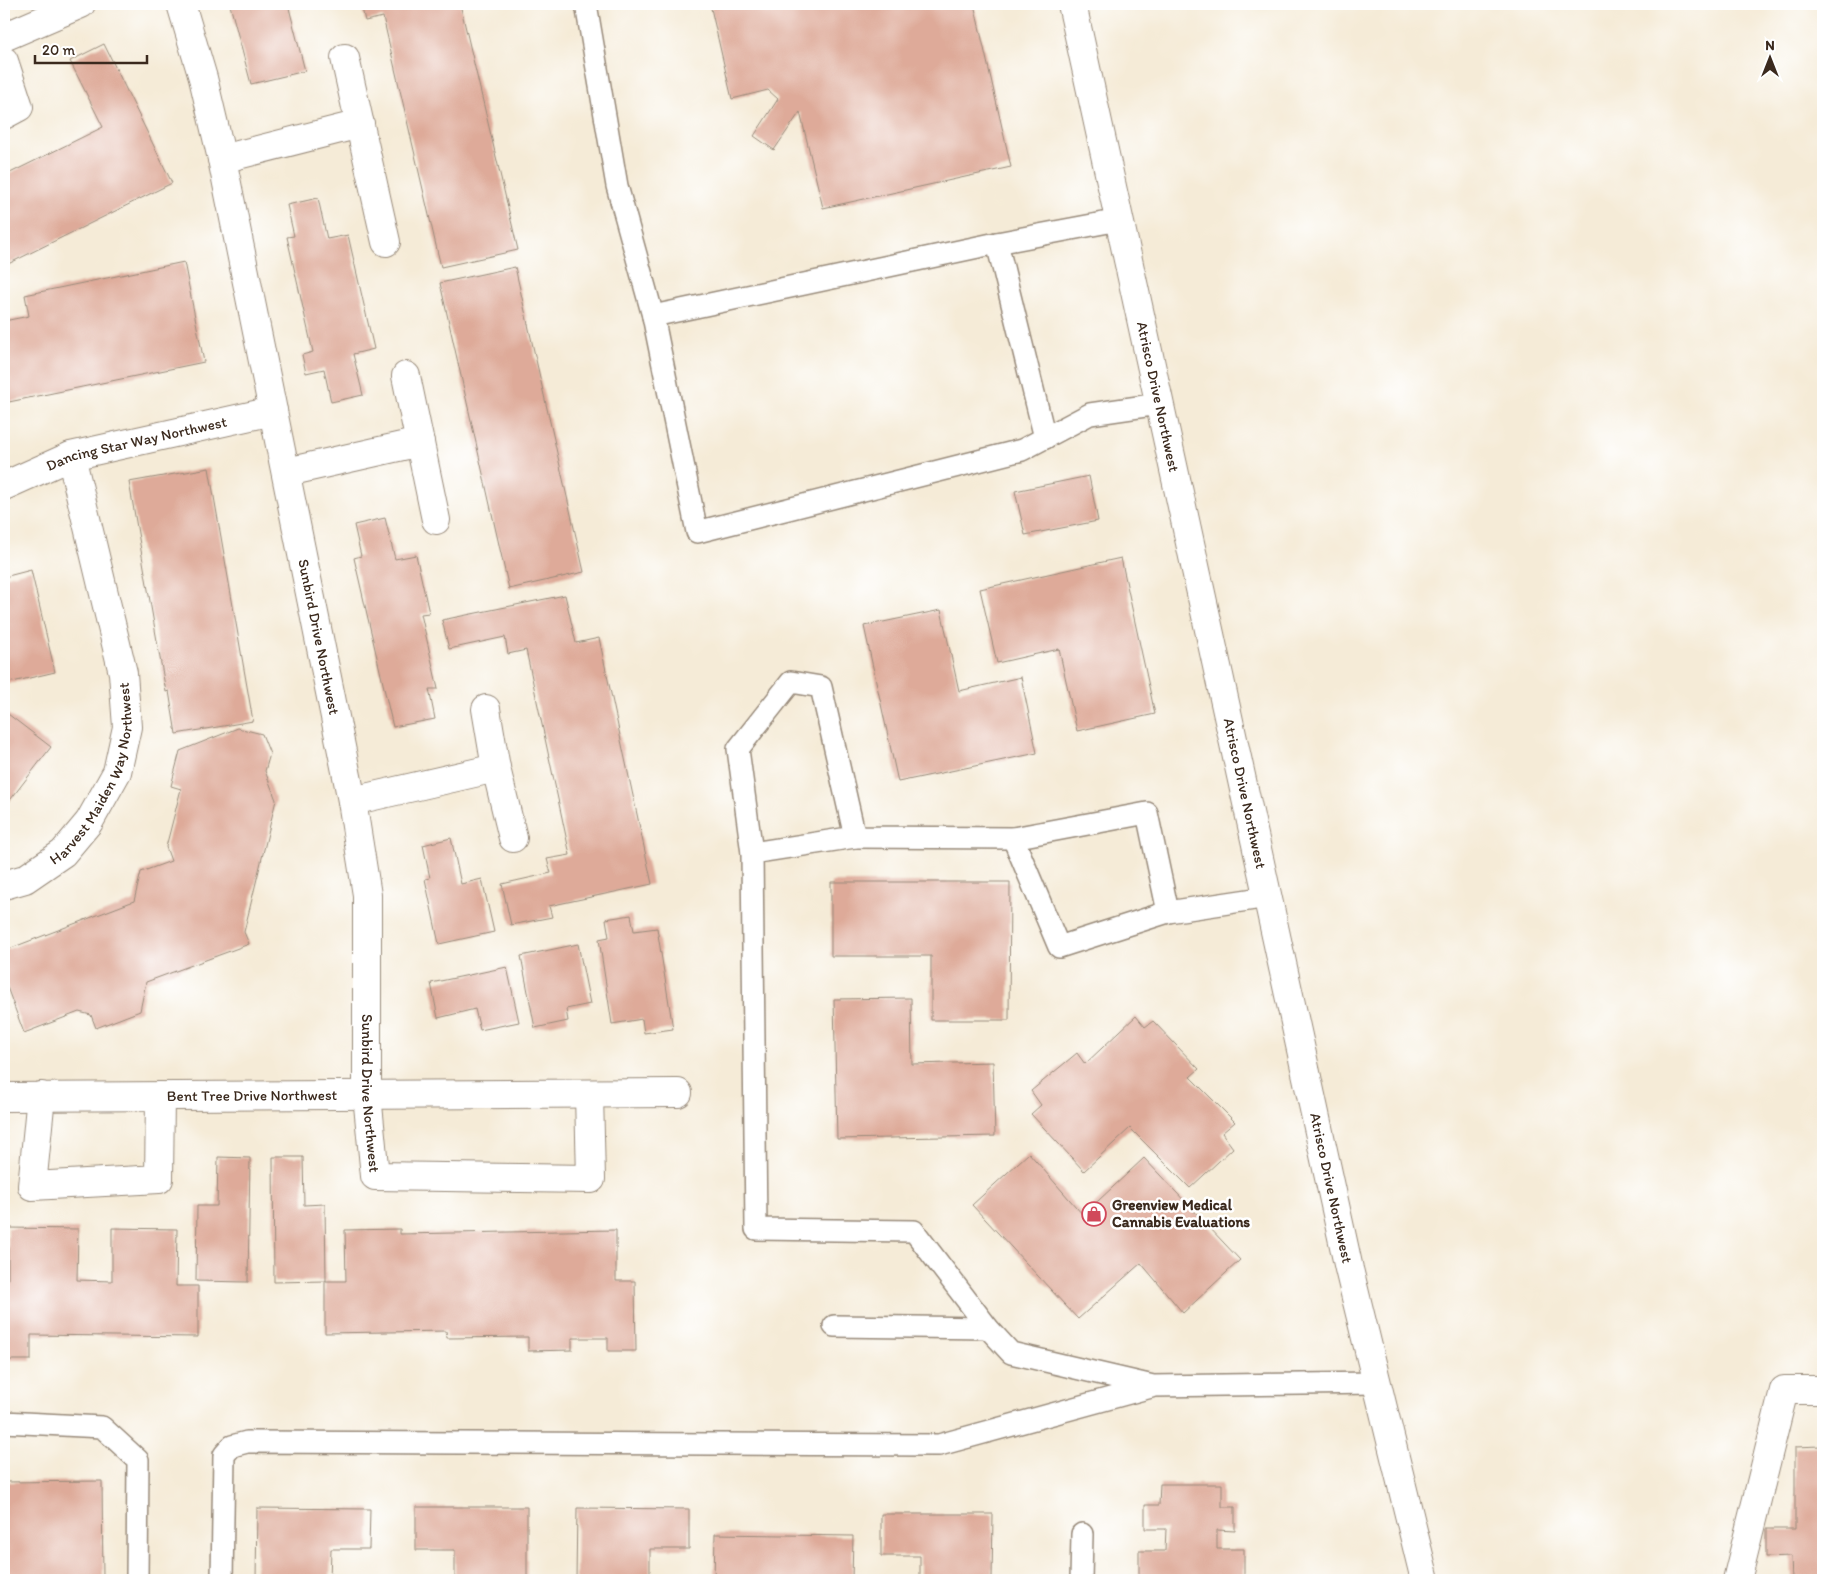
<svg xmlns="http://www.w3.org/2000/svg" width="1827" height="1584" font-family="Itim,sans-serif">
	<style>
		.building { fill: #deaa99 }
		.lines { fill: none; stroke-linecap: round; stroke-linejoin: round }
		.service-casing { stroke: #988a7a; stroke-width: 24 }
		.minor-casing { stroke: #988a7a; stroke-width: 30 }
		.tertiary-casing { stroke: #988a7a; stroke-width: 30 }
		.service { stroke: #fff; stroke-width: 21 }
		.minor { stroke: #fff; stroke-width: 28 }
		.tertiary { stroke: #fff; stroke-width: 28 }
		.labels { text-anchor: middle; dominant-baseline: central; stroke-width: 5; stroke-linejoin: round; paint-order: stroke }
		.street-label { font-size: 15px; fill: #3b2a1e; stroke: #fff }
		.poi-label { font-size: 15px; font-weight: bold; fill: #3b2a1e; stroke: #fff; text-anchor: start }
	</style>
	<rect width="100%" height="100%" fill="#fff"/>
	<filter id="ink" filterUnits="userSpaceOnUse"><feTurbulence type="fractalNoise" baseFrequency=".02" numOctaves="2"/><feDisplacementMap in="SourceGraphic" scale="10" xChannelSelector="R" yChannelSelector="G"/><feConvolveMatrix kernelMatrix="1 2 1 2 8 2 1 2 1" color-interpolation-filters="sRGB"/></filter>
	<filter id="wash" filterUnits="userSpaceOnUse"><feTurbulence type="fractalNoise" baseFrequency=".0096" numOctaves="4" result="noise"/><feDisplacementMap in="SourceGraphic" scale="20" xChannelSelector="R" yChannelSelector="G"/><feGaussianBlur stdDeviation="1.12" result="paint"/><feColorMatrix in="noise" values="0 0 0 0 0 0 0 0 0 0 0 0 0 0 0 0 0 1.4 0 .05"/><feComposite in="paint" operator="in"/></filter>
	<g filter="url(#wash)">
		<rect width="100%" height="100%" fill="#f5ebd7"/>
		<g id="blocks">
			<g class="building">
				<path d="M235,4h53l17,67 -54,13 -21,-79z"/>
				<path d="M322,4h19l1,1 -18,4z"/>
				<path d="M361,4h99l58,246 -77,17 -58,-250 -18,4z"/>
				<path d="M710,4h264l37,163 -188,41 -23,-96 -26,38 -20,-14 24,-37 -10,-9 -36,9z"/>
				<path d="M104,44l68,139 -168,83v-90l99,-49 -33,-66z"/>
				<path d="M318,198l9,41 21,-4 26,114 -21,5 10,41 -32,7 -7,-33 -18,4 -4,-18 11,-3 -26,-115 7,-1 -7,-31z"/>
				<path d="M184,262l20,100 -200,41v-82l25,-5 -4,-21z"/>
				<path d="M515,267l69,305 -75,17 -69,-306z"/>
				<path d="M209,468l44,253 -77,13 -7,-43 -3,1 -37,-210z"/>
				<path d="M1089,476l9,45 -73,14 -10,-44z"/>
				<path d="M385,518l10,41 21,-4 13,58 -8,1 17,75h-9l6,30 -42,8 -39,-169 7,-2 -7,-31z"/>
				<path d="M1121,558l34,156 -78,17 -18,-82 -62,14 -17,-74z"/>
				<path d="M31,570l24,102 -51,12v-107z"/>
				<path d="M565,595l11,48 23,-5 53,246 -103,22 3,11 -41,8 -9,-41 49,-11 -4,-14 23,-4 -44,-205 -18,4 -3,-17 -56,12 -7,-29z"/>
				<path d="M941,610l18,81 62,-14 16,76 -139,29 -34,-156z"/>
				<path d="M4,711l47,36 -47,61z"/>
				<path d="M238,728l24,6 8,20 -5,17 11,29 -32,132 5,12 -103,38 -6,29 -44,17 -5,-13 -12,-3 -55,21 -20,-54 2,-29 128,-49 7,-29 30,-11 -5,-14 15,-58 -10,-3 9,-35z"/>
				<path d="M451,838l10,46 21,-5 12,53 -55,12 -14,-65 5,-1 -7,-33z"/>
				<path d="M831,882h179l-1,138h-78v-64h-100z"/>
				<path d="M631,915l3,16 23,-3 16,101 -29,4 -2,-14 -30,5 -13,-85 10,-2 -3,-18z"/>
				<path d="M578,944l12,60 -24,5 2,12 -33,7 -14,-72z"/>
				<path d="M507,967l12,55 -39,8 -5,-21 -37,9 -7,-35z"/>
				<path d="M911,998l1,66 81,-2 2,74 -158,3 -3,-140z"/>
				<path d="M1136,1016l9,11 8,-6 46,48 -9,8 45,45 -13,11 11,15 -43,40 -60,-60 -46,43 -53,-57 10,-9 -10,-14 46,-38 8,11z"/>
				<path d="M1029,1153l54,62 61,-57 96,102 -57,53 -42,-50 -63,56 -106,-114z"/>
				<path d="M218,1157l32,1 -2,124 -52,-1 1,-75h20z"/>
				<path d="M273,1157h30l1,48 21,-1 1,77 -52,1z"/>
				<path d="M8,1228l70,1 -1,51 35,1v-53l65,1 -1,57h22v51l-167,-2v25h-27v-80h4z"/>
				<path d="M400,1229v5l216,-4v51h19l1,70h-28v-13h-36v12l-44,1v-14l-81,1 -1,-7 -121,2v-52h21l-1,-51z"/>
				<path d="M1820,1413h3v167h-31l-1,-24 -25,1v-28h29v-82l26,-1z"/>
				<path d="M102,1481l1,99h-99v-98z"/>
				<path d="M1160,1484h62v23h13v24l-18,-1v19h27v29l-9,-1v3h-88v-4h-8v-25h26l1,-22h-21v-24h14z"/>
				<path d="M416,1507h111v73h-72v-30h-39z"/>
				<path d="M257,1508l113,1 -1,40h-38l-1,31h-74z"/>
				<path d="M577,1508l112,1v40h-39v31h-74z"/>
				<path d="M881,1514h112l-1,66h-72v-24h-39z"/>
				<path d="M715,1534l138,2 -1,44h-138z"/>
			</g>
		</g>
	</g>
	<g filter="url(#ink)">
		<use href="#blocks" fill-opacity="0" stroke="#988a7a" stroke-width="1"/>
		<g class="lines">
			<g class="service-casing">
				<g id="service">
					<path d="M586,4l31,182 36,130 44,216 325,-82 68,-36 69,-10"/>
					<path d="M653,316l344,-73"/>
					<path d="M1045,438l-48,-195 122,-23"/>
					<path d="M1013,838l46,109 109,-35"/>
					<path d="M752,853l103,-16"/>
					<path d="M1268,897l-100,15 -21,-99 -134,25 -158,-1 -34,-150 -30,-5 -53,67 14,104 4,376 158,2 74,97 23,25 142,33 224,-3"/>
					<path d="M834,1326l154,2"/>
					<path d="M4,1422l98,5 36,33 -1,120"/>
					<path d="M222,1580l2,-125 8,-9 15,-4 692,3 212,-58"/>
					<path d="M1081,1580l1,-46"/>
				</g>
			</g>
			<g class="minor-casing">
				<g id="minor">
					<path id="s1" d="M181,4l22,74 19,81 130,642 15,94v200l8,81 216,3 -2,-85"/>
					<path d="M345,58l41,184"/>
					<path d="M4,61l15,46 -15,8"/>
					<path d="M222,159l138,-35"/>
					<path d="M406,376l30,144"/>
					<path d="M287,472l133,-30"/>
					<path id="s2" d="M4,486l67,-30 202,-45"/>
					<path d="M486,709l10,59 17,70"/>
					<path d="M352,801l144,-33"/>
					<path id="s3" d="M4,885l21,-6 38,-26 26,-31 28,-50 10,-45 -4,-54 -52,-217"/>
					<path d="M41,1096l-9,90 127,-7 1,-83"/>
					<path id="s4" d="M4,1097l674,-4"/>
					<path d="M1737,1580l47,-190h39"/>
				</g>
			</g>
			<g class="tertiary-casing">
				<g id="tertiary">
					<path id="s5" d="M1072,4l277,1265 76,311"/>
					<path d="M4,37l77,-33"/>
				</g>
			</g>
			<use href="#service" class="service"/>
			<use href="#minor" class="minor"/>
			<use href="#tertiary" class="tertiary"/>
		</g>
	</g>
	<defs>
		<g id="shop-ring" transform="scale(1.25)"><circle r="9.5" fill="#fff" stroke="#d1495b" stroke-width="1.5"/><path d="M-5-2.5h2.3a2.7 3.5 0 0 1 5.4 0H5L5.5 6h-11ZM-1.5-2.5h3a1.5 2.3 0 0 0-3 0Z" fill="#d1495b"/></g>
	</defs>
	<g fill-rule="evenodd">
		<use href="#shop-ring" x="1094" y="1214"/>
	</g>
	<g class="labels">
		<g class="street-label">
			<text stroke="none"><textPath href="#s5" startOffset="402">Atrisco Drive Northwest</textPath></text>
			<text stroke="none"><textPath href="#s2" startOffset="140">Dancing Star Way Northwest</textPath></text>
			<text stroke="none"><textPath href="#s1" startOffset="648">Sunbird Drive Northwest</textPath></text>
			<text stroke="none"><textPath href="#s3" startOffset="155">Harvest Maiden Way Northwest</textPath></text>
			<text stroke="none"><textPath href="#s5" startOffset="808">Atrisco Drive Northwest</textPath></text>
			<text stroke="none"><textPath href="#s1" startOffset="1109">Sunbird Drive Northwest</textPath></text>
			<text stroke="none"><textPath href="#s4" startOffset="248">Bent Tree Drive Northwest</textPath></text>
			<text stroke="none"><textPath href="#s5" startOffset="1212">Atrisco Drive Northwest</textPath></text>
		</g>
		<g class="poi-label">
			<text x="1112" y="1205">Greenview Medical<tspan x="1112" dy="17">Cannabis Evaluations</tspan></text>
		</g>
	</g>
	<rect width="1827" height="1584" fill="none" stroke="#fff" stroke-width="20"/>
	<g transform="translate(1770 58)" stroke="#ffffff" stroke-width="4" paint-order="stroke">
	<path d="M0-4L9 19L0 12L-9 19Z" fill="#3b2a1e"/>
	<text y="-8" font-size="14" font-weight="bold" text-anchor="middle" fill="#3b2a1e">N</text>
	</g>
	<path d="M35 55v8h112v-8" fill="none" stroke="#3b2a1e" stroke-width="2.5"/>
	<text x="42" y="55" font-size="15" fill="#3b2a1e" stroke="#ffffff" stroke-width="4" paint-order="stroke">20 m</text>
</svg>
